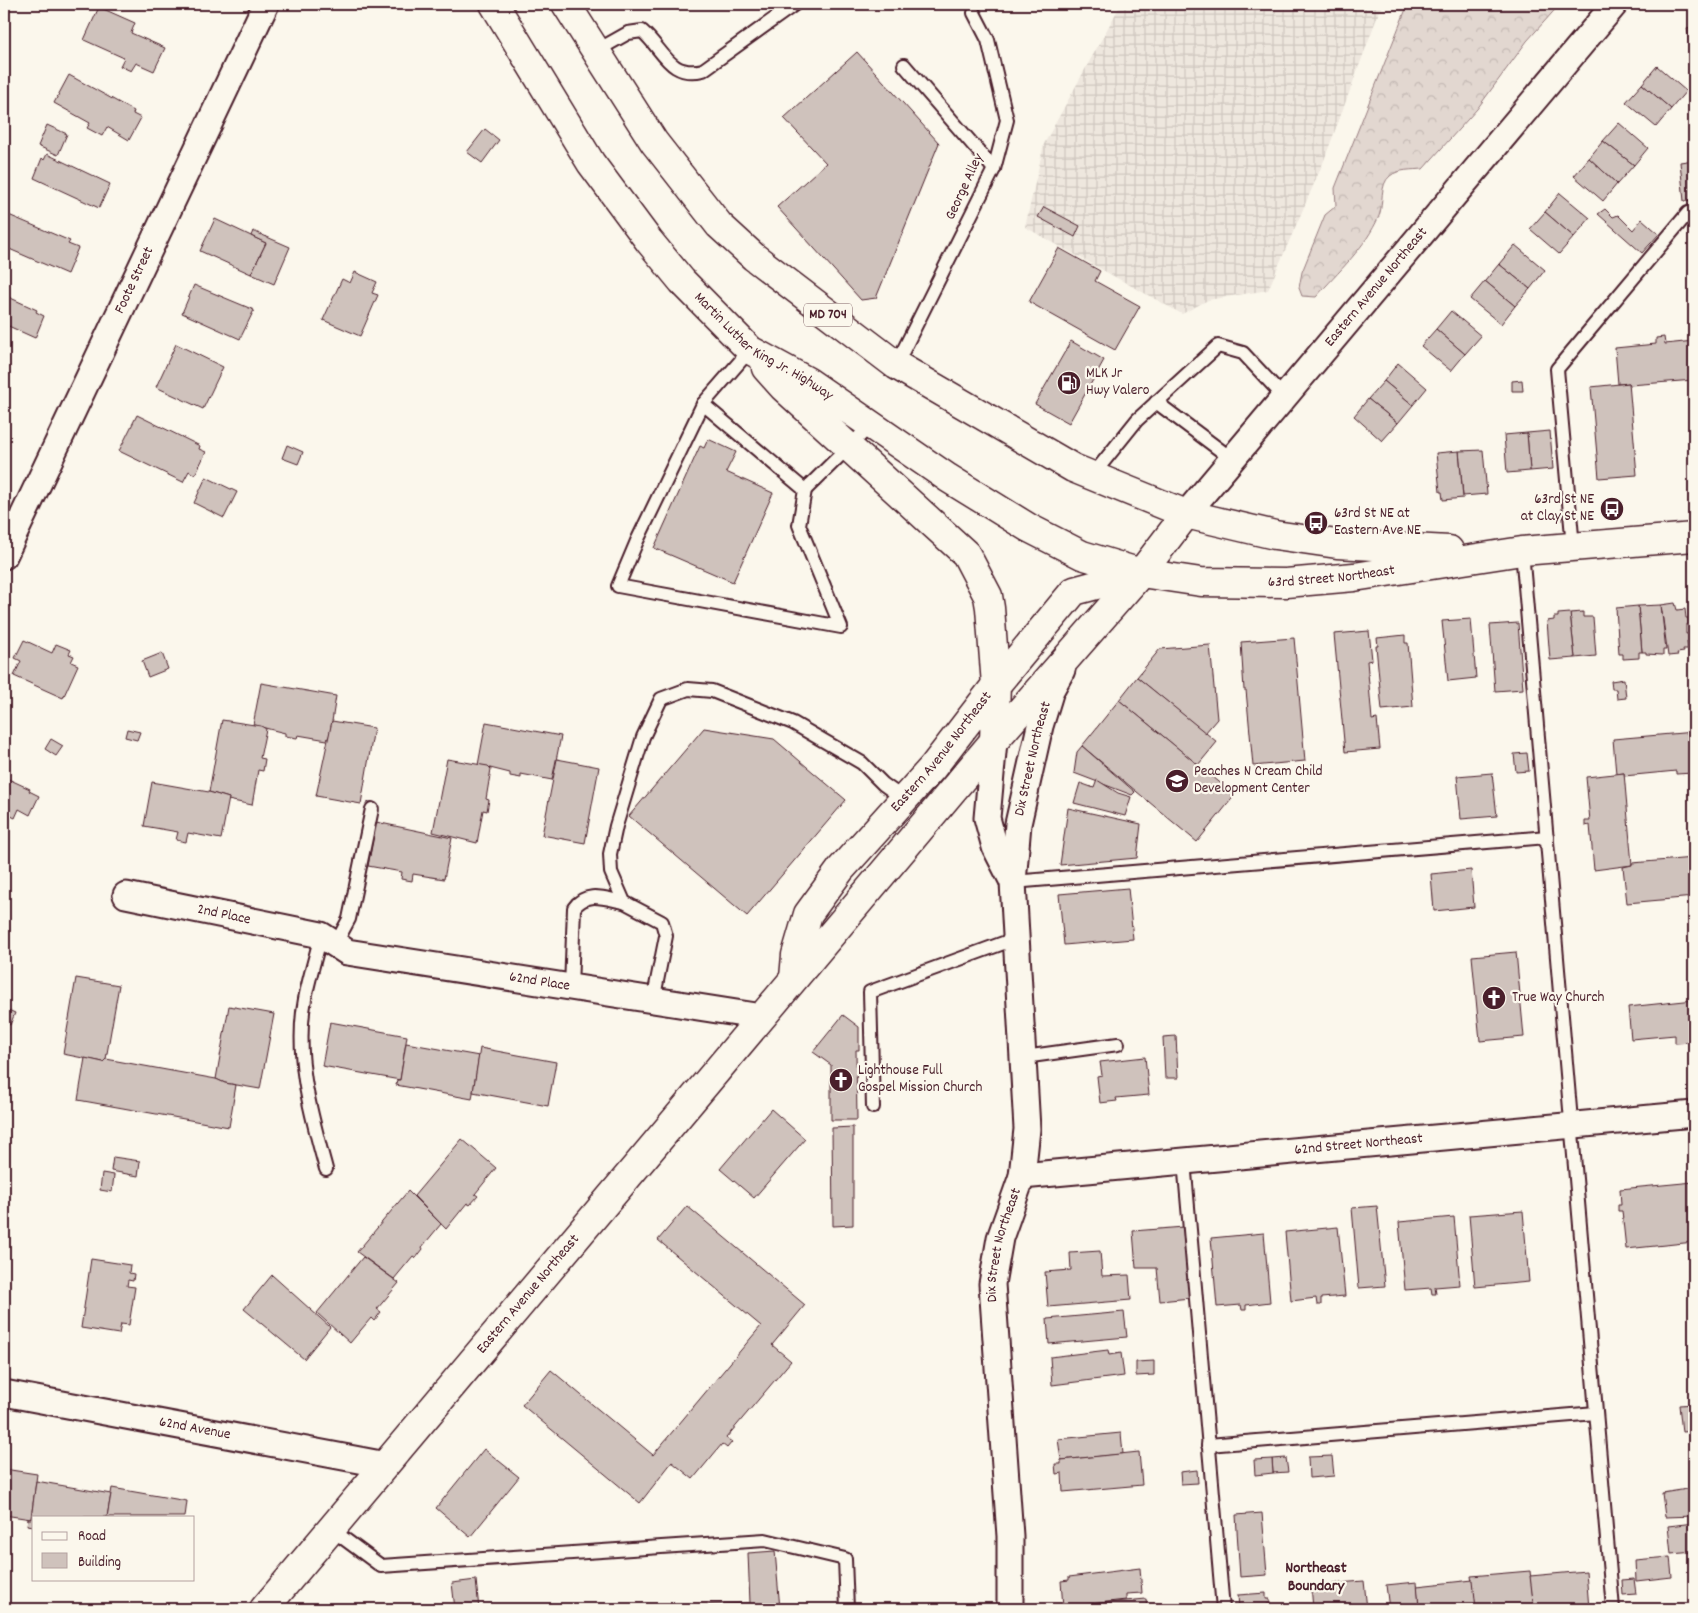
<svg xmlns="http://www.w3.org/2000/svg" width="1698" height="1613" font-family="Dekko,sans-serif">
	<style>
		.industrial { fill: url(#industrial-grid) }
		.forest { fill: url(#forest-crowns); stroke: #967b7e }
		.building { fill: #cfc2bc; stroke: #4a1f2b }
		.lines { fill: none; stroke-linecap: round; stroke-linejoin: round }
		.lane-casing { stroke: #4a1f2b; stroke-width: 16 }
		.street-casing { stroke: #4a1f2b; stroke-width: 29 }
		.secondary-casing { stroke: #4a1f2b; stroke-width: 31 }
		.primary-casing { stroke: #4a1f2b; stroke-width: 31 }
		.lane { stroke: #fbf7ec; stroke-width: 12 }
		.street { stroke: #fbf7ec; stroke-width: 25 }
		.secondary { stroke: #fbf7ec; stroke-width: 28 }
		.primary { stroke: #fbf7ec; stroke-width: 28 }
		.labels { text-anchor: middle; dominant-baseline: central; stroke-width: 4.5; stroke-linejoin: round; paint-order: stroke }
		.shield { fill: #fbf7ec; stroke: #7f6065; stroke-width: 1 }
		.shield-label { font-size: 14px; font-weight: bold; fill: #4a1f2b }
		.street-label { font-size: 15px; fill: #4a1f2b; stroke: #fbf7ec }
		.poi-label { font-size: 15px; fill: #4a1f2b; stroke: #fbf7ec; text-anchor: start }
		.neighbourhood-label { font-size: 16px; font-weight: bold; fill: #4a1f2b; stroke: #fbf7ec }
	</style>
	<defs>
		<pattern id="industrial-grid" width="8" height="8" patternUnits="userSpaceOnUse" patternTransform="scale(1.25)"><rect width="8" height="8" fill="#eee7de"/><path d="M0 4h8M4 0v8" fill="none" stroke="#cec6bf"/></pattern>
		<pattern id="forest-crowns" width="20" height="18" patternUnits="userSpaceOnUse" patternTransform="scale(1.25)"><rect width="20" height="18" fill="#e2d7d0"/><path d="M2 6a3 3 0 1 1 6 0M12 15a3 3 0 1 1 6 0" fill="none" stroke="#c3b8b3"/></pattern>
	</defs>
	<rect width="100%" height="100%" fill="#fbf7ec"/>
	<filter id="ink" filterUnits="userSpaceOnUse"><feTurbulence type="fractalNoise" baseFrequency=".02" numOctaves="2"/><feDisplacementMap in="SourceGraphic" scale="10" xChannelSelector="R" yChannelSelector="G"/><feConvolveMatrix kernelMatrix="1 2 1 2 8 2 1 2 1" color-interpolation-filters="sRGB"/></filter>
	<g filter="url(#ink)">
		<path class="industrial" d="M1121,4h261l-59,159 -55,127 -60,10 -26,14 -157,-87 19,-83z"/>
		<path class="forest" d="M1408,4h152l-33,37 -50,68 -54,60c-10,1 -25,0 -33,7 -11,9 -6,27 -11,40 -13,31 -41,56 -63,81l-14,-1 -3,-8 3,-16 23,-57 11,-9 -1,-18z"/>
		<g class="building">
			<path d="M99,7l36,16 -4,10 34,15 -11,23 -18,-8 -5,8 -11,-5 4,-8 -40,-18z"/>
			<path d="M1694,27v38h-1l-6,-37z"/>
			<path d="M857,52l82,91 -63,155 -15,2 -84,-93 49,-44 -42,-45z"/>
			<path d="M1657,66l29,25 -15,18 -29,-25z"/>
			<path d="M69,75l65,36 -1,3 8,4 -12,22 -22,-13 -5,9 -15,-8 3,-5 -36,-20z"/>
			<path d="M1642,84l29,25 -15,18 -30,-25z"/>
			<path d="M1619,123l29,25 -14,17 -31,-24z"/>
			<path d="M47,125l20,9 -9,21 -20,-9z"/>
			<path d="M485,129l14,11 -17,23 -15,-11z"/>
			<path d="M1603,141l31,24 -17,19 -28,-26z"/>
			<path d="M47,154l63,30 -11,24 -65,-30 8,-20 2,2z"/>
			<path d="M1589,158l28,26 -14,17 -29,-25z"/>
			<path d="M1694,160v40l-10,1 -4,-39z"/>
			<path d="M1560,193l30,25 -16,19 -29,-25z"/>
			<path d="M1044,207l36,19 -5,11 -37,-20z"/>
			<path d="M1605,209l8,8 5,-2 15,15 9,-11 17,15 -17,19 -44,-39z"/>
			<path d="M1545,212l29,25 -15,17 -29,-25z"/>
			<path d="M4,213l66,28 -2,3 10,4 -11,26 -60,-26 -3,4z"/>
			<path d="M215,219l51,24 -15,31 -51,-23z"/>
			<path d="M253,231l37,16 -16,37 -23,-10 15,-31 -15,-7z"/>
			<path d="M1515,245l30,25 -15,19 -31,-25z"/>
			<path d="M1059,248l41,23 -5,10 45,25 -25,44 -86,-48z"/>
			<path d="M1499,264l31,25 -15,17 -30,-25z"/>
			<path d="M355,272l22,10 -5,11 6,2 -18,41 -37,-16 19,-41 8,4z"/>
			<path d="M1485,281l30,25 -14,18 -31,-25z"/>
			<path d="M194,285l60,25 -14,29 -58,-26z"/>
			<path d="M4,287l3,2 -3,6 33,15 -1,2 8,4 -9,22 -31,-14z"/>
			<path d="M1451,311l30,25 -16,18 -29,-25z"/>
			<path d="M1436,329l29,25 -14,17 -30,-25z"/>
			<path d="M1664,337l1,7 29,-3v39l-64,5 -1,-2 -11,1 -3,-36 41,-4v-6z"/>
			<path d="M1071,341l33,19 -35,63 -34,-19z"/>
			<path d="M176,344l47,23 -20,42 -47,-22z"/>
			<path d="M1398,363l29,25 -14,17 -29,-24z"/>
			<path d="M1522,380l1,11h-11v-10z"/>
			<path d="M1384,381l29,24 -15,18 -30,-24z"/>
			<path d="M1629,383l8,92 -38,3 -8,-91z"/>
			<path d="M1368,399l30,24 -16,18 -28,-25z"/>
			<path d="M137,415l63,31 -1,3 7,3 -11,23 -6,-4 -6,11 -64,-31z"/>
			<path d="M1550,431l3,38 -23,2 -3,-38z"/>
			<path d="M1527,433l3,38 -23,2 -3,-38z"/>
			<path d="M708,439l28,13 -10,20 47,21 -40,89 -79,-34 46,-102 4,2z"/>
			<path d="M287,445l16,7 -5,12 -16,-6z"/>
			<path d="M1483,450l4,44 -24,2 -4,-45z"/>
			<path d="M1459,451l4,47 -20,2 -1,-8h-2l-4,-39z"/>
			<path d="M206,477l31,15 -13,26 -30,-15z"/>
			<path d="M1675,603l2,7 8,-1 1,9h3v7h-3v9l4,-1 1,9h-4l1,7h-5l1,3 -7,1 1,2 -10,1 -7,-51z"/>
			<path d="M1661,605l5,45h-3v5l-17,-1v-2h-4l-4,-46z"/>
			<path d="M1638,606l4,46h-3v6l-16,1v-5h-4l-3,-46z"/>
			<path d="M1583,612v5h10l3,39 -21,2 -5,-45z"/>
			<path d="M1570,613l5,45 -25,2 -3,-39 7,-1v-3h4v-3z"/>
			<path d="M1471,619l5,59 -28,3 -6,-60z"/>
			<path d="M1518,623l5,66 -28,2 -5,-66z"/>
			<path d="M1369,631l3,29 -5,1 5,59 5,-1 3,30 -35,3 -11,-118z"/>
			<path d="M1405,635v8h3l5,64 -31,3 -6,-64h2l-1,-8z"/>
			<path d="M1294,638l11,123 -52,5 -7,-76h-2l-3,-48z"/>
			<path d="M24,640l28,13 4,-9 15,6 -2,4 5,2 -3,6 7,3 -15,33 -49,-22 7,-15 -6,-3z"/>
			<path d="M1210,645l7,74 -12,14 -68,-56 23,-28z"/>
			<path d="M162,653l6,16 -20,8 -6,-16z"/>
			<path d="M1137,677l80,65 -19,23 -79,-65z"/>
			<path d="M1624,679l2,19 -9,1 -1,-10h-4l-1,-8z"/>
			<path d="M261,683l75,13 -6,38 -3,6 -29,-5 -1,3 -12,-2v-3l-32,-8z"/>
			<path d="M1119,700l116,95 -38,47 -115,-96z"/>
			<path d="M222,720l39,6 5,3 -6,29 5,1 -2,12 -5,-1 -6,35 -24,-5 1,-2 -20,-6z"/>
			<path d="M332,721l42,7 -13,76 -45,-8z"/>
			<path d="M486,722l75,14 -9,44 -31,-6v4l-11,-2v-3l-32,-8z"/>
			<path d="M704,728l70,11 72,61 -99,116 -118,-100z"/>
			<path d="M127,729l13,3 -3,8 -12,-3z"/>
			<path d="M1694,732l-1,41 -17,1v-3l-52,5v-3l-8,1 -3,-35z"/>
			<path d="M51,739l12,7 -7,10 -11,-7z"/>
			<path d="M1082,746l53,46 -3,3 -58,-22 3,-21z"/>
			<path d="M1527,753l2,18 -13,1 -2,-18z"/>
			<path d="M447,759l41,7 3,3 -5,30 3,1 -2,11 -4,-1 -6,33 -44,-11z"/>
			<path d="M557,759l42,8 -14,76 -43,-8z"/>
			<path d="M1492,773l5,43 -36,3 -4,-43z"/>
			<path d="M1624,773l8,92 -38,5 -4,-45 -5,1v-5h5l-4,-44z"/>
			<path d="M4,777l26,12 -1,2 10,5 -9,19 -11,-6 -4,9 -10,-5 -1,3z"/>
			<path d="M1097,780l21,13 13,4 -6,19 -51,-13 6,-20 14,5z"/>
			<path d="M152,782l57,10 20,6 -8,41 -33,-6 -2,9 -10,-2 2,-8 -34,-6z"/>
			<path d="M1068,808l73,16 -4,34 -77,7z"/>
			<path d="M376,822l76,16 -8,41 -31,-5 -1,7 -11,-2 1,-7 -34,-6z"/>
			<path d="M1694,858v39l-67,6 -4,-36 9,-2v-2z"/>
			<path d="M1471,870l3,37 -40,4 -3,-37z"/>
			<path d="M1128,888l5,51 -69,6 -5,-51z"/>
			<path d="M1516,952l8,85 -44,4 -8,-85z"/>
			<path d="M76,978l43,7 -13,74 -3,3 -40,-8z"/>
			<path d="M1694,1000v42l-19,1v-8l-44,4 -3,-32z"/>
			<path d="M229,1006l45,8 -14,75 -35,-6 -9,-4z"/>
			<path d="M4,1008l11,5 -5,12 -6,-3z"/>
			<path d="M843,1015l16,12v23h-3l1,70h-26v-55l-18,-13z"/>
			<path d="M330,1022l77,14 -7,44 -78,-14z"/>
			<path d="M1176,1036l2,42h-13l-2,-41z"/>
			<path d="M406,1043l73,13 -7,43 -76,-14 1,-5h3z"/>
			<path d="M480,1048l76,14 -8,44 -75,-14z"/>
			<path d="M1145,1057l4,38 -33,3 1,3 -17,2 -3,-27 5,-1 -2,-13z"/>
			<path d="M85,1058l18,4 3,-3 110,20 9,4 11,2 -7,42 -151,-27z"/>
			<path d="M771,1109l34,30 -51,59 -34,-29z"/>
			<path d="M853,1127v98l-20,1 -1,-98z"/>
			<path d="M462,1139l34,29 -21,26 3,2 -8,9 -3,-2 -21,26 -32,-33z"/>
			<path d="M113,1157l27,4 -2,15 -27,-5z"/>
			<path d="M102,1173l12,2 -2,17 -12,-2z"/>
			<path d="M1694,1182v60l-68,7 -4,-38h-4v-6h3l-1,-16z"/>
			<path d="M408,1191l33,33 -19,23 1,2 -7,9 -3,-2 -19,23 -37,-27z"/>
			<path d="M687,1206l118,99 -33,40 19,16 -65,77 6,4 -5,6 -5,-4 -29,35 -21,-17 -32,41 -118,-98 29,-35 102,85 108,-129 -103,-86z"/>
			<path d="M1377,1206l8,80 -26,2 -7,-80z"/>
			<path d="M1523,1211l6,71 -54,5 -6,-72z"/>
			<path d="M1454,1217l6,68 -25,2 1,7h-4l-1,-6 -26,2 -6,-68z"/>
			<path d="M1184,1227l6,71 -30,3 -3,-33h-21l-3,-37z"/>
			<path d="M1338,1227l7,69 -24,2v7h-4l-1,-7 -25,3 -6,-69z"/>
			<path d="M1264,1233l6,69 -24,3v5h-4l-1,-5 -24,2 -6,-69z"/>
			<path d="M1100,1251l2,25 27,-1 2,25 -83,7 -3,-35 26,-2 -1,-17z"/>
			<path d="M363,1257l36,26 -22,26 4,3 -7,9 -3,-3 -21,25 -33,-30z"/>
			<path d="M91,1259l39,6 -1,8 5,1 -1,7 -5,-1 -1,6 8,1 -6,38 -8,-1 -2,10 -38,-6z"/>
			<path d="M272,1275l58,52 -26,32 -60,-50z"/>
			<path d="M1124,1312l3,25 -78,7 -2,-25z"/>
			<path d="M1108,1350l1,5 12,-2 3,23 -72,9 -2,-28z"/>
			<path d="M1154,1361v14l-18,1v-14z"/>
			<path d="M1694,1404v27l-12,1 -3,-27z"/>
			<path d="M1121,1433l2,21 -62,6 -3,-21z"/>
			<path d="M484,1449l35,28 -49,60 -34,-29z"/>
			<path d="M1139,1452l3,33 -79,7 -1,-19 -6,1 -1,-10h6v-4z"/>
			<path d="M1332,1456l2,20 -25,2 -1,-21z"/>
			<path d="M1286,1458l2,14 -15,1 -1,-14z"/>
			<path d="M1272,1459l1,14 -18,2 -1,-15z"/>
			<path d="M4,1469l33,5 -6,45 -27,-4z"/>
			<path d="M1197,1470l1,13 -17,1 -1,-12z"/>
			<path d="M36,1481l75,13 -4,23h-73v9l-7,-1 1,-6h3z"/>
			<path d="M112,1488l75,13 -2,16h-78z"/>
			<path d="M1694,1488v28l-29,1 -3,-24z"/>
			<path d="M1262,1513l5,62 -27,2 -4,-62z"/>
			<path d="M1694,1523v29l-23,2 -3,-28z"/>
			<path d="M775,1551l5,58h-87v-4l57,-2 -2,-50z"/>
			<path d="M1670,1557l2,20 -36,4 -1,-21z"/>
			<path d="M1140,1568l2,25 -16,1v6l-63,7 -2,-26 8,-1v-3z"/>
			<path d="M1530,1571l4,38h-58l-5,-33z"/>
			<path d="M1586,1571l3,38h-55l-4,-33z"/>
			<path d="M1634,1579l2,15 -13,1 -1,-15z"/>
			<path d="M476,1580l3,29h-24l-3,-26z"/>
			<path d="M1473,1580l3,29h-57l-2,-23z"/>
			<path d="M1364,1581l3,28h-54l-2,-24z"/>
			<path d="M1417,1582l2,27h-30l-3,-24z"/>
			<path d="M1266,1593v6h4v5h-3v5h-28l-1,-14z"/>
			<path d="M1146,1599l1,10h-86v-2z"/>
		</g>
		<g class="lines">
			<g class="lane-casing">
				<g id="lane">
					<path d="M596,51l32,-18 14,-2c22,19 27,47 61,39l92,-66"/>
					<path d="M904,65l90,104"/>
					<path d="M750,350l-47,54 102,86 66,-65"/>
					<path d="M896,365l98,-196 13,-49 -19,-80 -14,-27"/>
					<path d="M1156,402l76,57"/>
					<path d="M703,404l-66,137 -19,45 223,41 -42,-102 6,-35"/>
					<path d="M1092,476l45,-56 81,-74 25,7 41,44"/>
					<path d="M1573,547l-16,-178 131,-156 6,-1"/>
					<path d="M1522,551l91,1058"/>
					<path d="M1013,882l534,-45"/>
					<path d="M321,935c-5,21 -12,43 -16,64 -11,58 6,115 21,170"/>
					<path d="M335,945l14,-26 23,-110"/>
					<path d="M571,988l3,-80c12,-18 32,-9 50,-6"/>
					<path d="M653,1001l13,-65 -4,-14 -38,-20 -13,-30 -1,-18 6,-28 27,-89 18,-38 27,-10 24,2 81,32 69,40 21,21 21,15"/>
					<path d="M1024,1057l94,-13"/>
					<path d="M873,1107l-3,-115 147,-54"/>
					<path d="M1184,1161l39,448"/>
					<path d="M1208,1445l388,-32"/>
					<path d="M331,1529l50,37 384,-26 80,19 2,50"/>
				</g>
			</g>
			<g class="street-casing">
				<g id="street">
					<path id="s1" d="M1186,514l429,-510"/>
					<path id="s2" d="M4,556l262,-552"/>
					<path d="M994,741l-7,77 8,29 18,35"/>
					<path id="s3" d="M126,895l195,40 26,17 415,65"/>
					<path id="s4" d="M1022,1176l672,-62"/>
					<path id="s5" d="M4,1393l382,72"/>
					<path id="s6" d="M1010,1609v-73l-18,-252 8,-46 22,-62 5,-47 -14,-247 5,-58 22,-98 11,-36 11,-20"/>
				</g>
			</g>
			<g class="secondary-casing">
				<g id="secondary">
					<path id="s7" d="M794,978l2,-23 12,-41 33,-45 92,-102 63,-82 78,-94 67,-18"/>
					<path id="s8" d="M264,1609l730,-868 147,-168 45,-59"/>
				</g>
			</g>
			<g class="primary-casing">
				<g id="primary">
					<path id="s9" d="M494,4l97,159 58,78 33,40 68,69 57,31 141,97 81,50 53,27 59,18 60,9 85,1 68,-6 168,-26 172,-14"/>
					<path d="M566,4l88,138 65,83 35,32 142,108 177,103 113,46 89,21 62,9 112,6"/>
					<path d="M766,368l17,19 183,167 22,42 2,12 6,77 -2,56"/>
				</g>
			</g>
			<use href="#lane" class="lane"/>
			<use href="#street" class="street"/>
			<use href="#secondary" class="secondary"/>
			<use href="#primary" class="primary"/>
		</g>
	</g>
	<defs>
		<g id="fuel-disc" transform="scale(1.25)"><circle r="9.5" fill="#4a1f2b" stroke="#fbf7ec"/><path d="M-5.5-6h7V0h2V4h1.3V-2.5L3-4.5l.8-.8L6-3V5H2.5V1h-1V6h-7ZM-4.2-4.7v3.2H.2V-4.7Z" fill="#fff"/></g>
		<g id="bus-disc" transform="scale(1.25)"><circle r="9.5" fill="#4a1f2b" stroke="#fbf7ec"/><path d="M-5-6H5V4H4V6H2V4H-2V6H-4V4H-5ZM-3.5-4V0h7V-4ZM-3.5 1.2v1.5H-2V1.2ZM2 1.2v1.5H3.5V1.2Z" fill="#fff"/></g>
		<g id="school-disc" transform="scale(1.25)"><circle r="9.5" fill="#4a1f2b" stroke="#fbf7ec"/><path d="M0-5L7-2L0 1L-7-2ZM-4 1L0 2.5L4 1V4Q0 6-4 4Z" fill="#fff"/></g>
		<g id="church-disc" transform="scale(1.25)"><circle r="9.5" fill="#4a1f2b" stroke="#fbf7ec"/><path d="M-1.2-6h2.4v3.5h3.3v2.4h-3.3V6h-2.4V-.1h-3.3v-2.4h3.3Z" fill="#fff"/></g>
	</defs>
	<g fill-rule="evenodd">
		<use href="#fuel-disc" x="1069" y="383"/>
		<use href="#bus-disc" x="1612" y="509"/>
		<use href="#bus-disc" x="1316" y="523"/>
		<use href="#school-disc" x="1177" y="781"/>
		<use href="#church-disc" x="1494" y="998"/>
		<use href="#church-disc" x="841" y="1080"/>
	</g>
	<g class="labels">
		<rect class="shield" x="804" y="303.5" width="48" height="23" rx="4"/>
		<g class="shield-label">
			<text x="828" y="315">MD 704</text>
		</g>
		<g class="street-label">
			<text transform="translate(965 187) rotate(-65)">George Alley</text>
			<text stroke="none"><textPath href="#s2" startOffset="305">Foote Street</textPath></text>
			<text stroke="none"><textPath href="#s1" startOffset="296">Eastern Avenue Northeast</textPath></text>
			<text stroke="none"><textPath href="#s9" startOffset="441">Martin Luther King Jr. Highway</textPath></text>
			<text stroke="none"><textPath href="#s9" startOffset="1076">63rd Street Northeast</textPath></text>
			<text stroke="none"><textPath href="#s7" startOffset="276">Eastern Avenue Northeast</textPath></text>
			<text stroke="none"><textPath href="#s6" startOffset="858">Dix Street Northeast</textPath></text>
			<text stroke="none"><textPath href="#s3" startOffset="100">2nd Place</textPath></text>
			<text stroke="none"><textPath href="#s3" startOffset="425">62nd Place</textPath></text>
			<text stroke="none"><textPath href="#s4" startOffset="338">62nd Street Northeast</textPath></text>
			<text stroke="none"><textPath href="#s6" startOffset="366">Dix Street Northeast</textPath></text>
			<text stroke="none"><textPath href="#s8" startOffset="411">Eastern Avenue Northeast</textPath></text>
			<text stroke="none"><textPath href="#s5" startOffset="194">62nd Avenue</textPath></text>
		</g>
		<g class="poi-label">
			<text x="1086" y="374">MLK Jr<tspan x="1086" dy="17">Hwy Valero</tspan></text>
			<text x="1594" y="500" text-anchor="end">63rd St NE<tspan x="1594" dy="17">at Clay St NE</tspan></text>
			<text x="1334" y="514">63rd St NE at<tspan x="1334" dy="17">Eastern Ave NE</tspan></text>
			<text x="1194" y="772">Peaches N Cream Child<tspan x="1194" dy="17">Development Center</tspan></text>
			<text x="1512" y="998">True Way Church</text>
			<text x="858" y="1071">Lighthouse Full<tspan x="858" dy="17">Gospel Mission Church</tspan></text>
		</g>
		<g class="neighbourhood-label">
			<text x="1316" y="1568">Northeast<tspan x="1316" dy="18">Boundary</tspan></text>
		</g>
	</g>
	<rect width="1698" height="1613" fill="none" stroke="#fbf7ec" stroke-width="20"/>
	<rect x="10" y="10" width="1678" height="1593" fill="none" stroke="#4a1f2b" stroke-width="2" filter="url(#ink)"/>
	<rect x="32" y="1516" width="162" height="65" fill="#fbf7ec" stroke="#b4a19f"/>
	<rect x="42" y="1532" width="25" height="8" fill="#fbf7ec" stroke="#b4a19f"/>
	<text x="78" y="1540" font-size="15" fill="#4a1f2b">Road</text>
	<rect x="42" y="1553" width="25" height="15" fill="#cfc2bc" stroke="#b4a19f"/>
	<text x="78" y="1566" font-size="15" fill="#4a1f2b">Building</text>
</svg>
